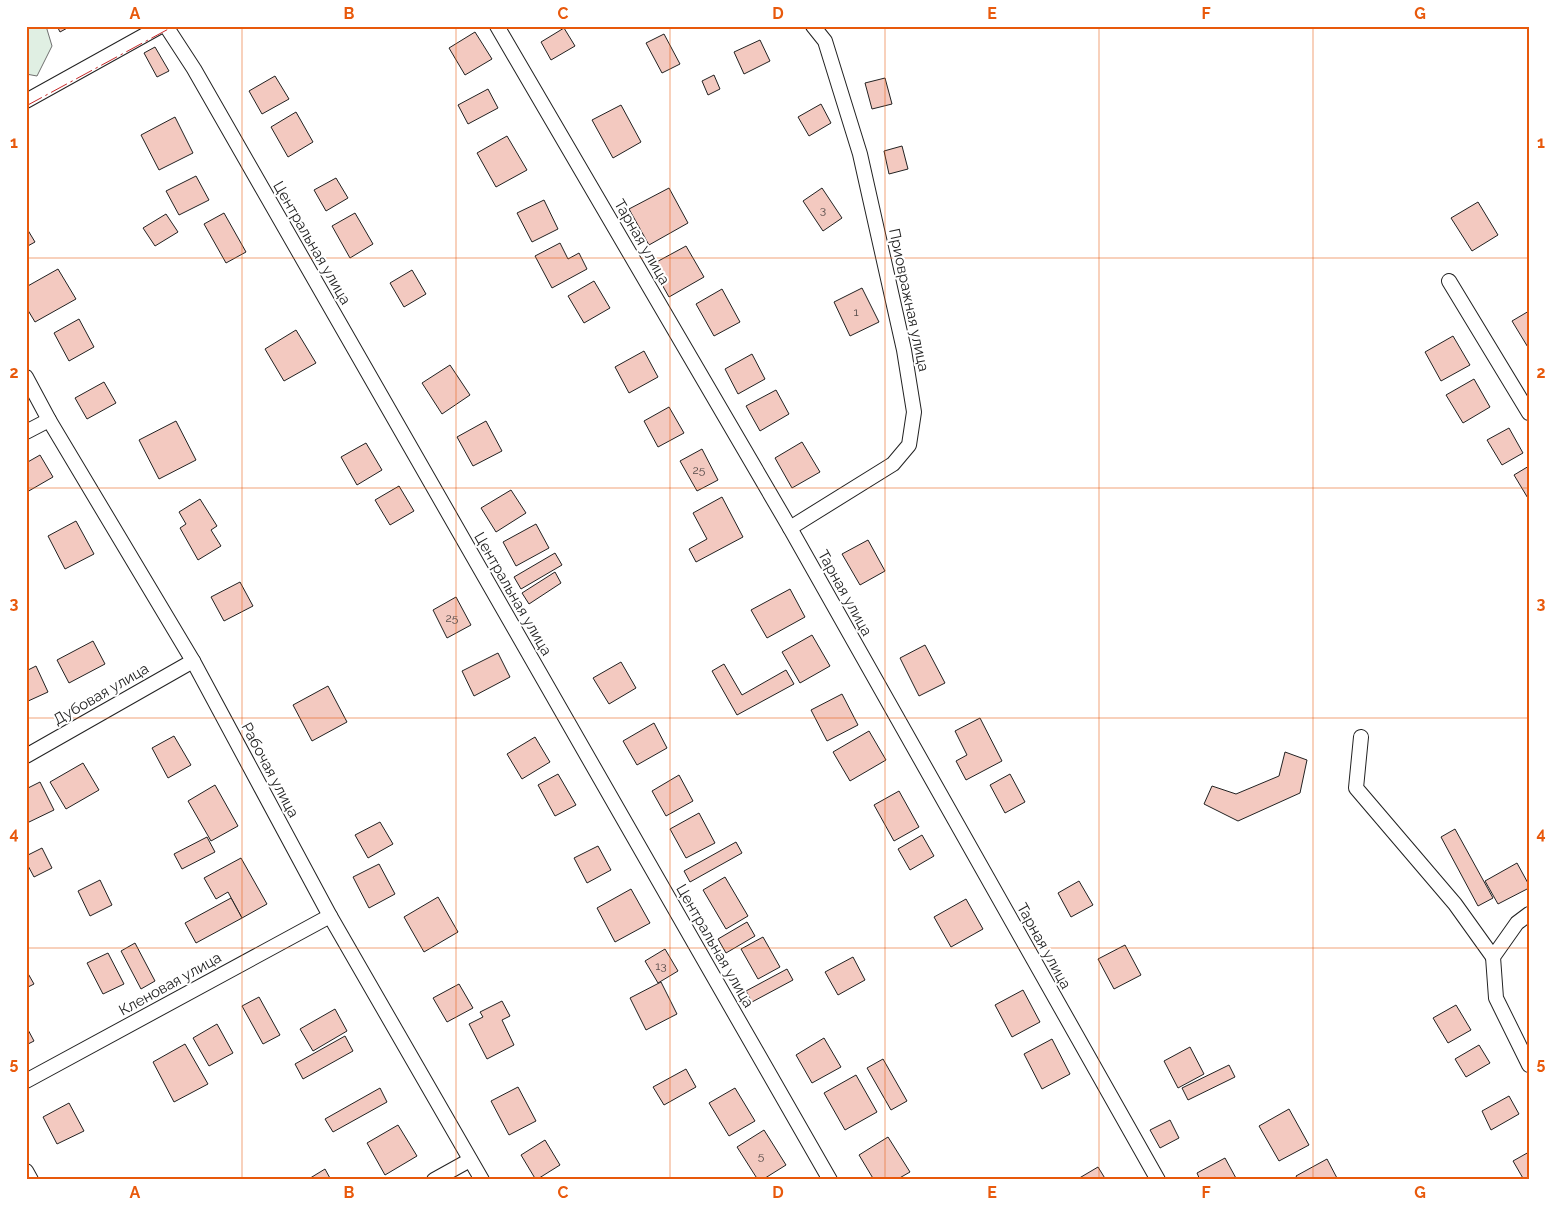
<svg xmlns="http://www.w3.org/2000/svg" width="1555" height="1206" font-family="Raleway,sans-serif">
	<style>
		.green { fill: #e0efe3; stroke: #6f6f6f }
		.building { fill: #f3c9c0; stroke: #222 }
		.lines { fill: none; stroke-linecap: round; stroke-linejoin: round }
		.minor-casing { stroke: #222; stroke-width: 16 }
		.minor { stroke: #fff; stroke-width: 14 }
		.power { stroke: #c62828; stroke-width: 1; stroke-dasharray: 18 4 2.5 4; stroke-linecap: butt }
		.grid { fill: none; stroke: #e8590c; stroke-width: 1; stroke-opacity: 0.55 }
		.labels { text-anchor: middle; dominant-baseline: central; stroke-width: 4; stroke-linejoin: round; paint-order: stroke }
		.number-label { font-size: 12px; fill: #564c4a }
		.street-label { font-size: 15px; fill: #222; stroke: #fff }
		.neatline { fill: none; stroke: #e8590c; stroke-width: 2 }
		.grid-label { font-size: 16px; text-anchor: middle; font-weight: bold; fill: #e8590c }
	</style>
	<rect width="100%" height="100%" fill="#fff"/>
	<path class="green" d="M26,26h20l6,20 -15,30 -11,-2z"/>
	<g class="building">
		<path d="M57,26h14l-11,6z"/>
		<path d="M564,28l11,18 -24,14 -10,-18z"/>
		<path d="M475,32l17,27 -27,16 -16,-27z"/>
		<path d="M664,34l16,30 -18,9 -16,-30z"/>
		<path d="M760,40l10,21 -26,13 -10,-22z"/>
		<path d="M155,47l14,24 -12,6 -13,-24z"/>
		<path d="M714,75l6,14 -12,6 -6,-14z"/>
		<path d="M275,76l14,23 -27,15 -13,-23z"/>
		<path d="M885,78l7,26 -20,5 -7,-26z"/>
		<path d="M488,89l10,19 -30,16 -10,-19z"/>
		<path d="M821,104l10,19 -22,13 -11,-19z"/>
		<path d="M621,105l20,37 -28,16 -21,-38z"/>
		<path d="M296,112l17,30 -25,15 -17,-30z"/>
		<path d="M175,117l18,36 -34,17 -18,-35z"/>
		<path d="M507,136l20,34 -31,17 -19,-34z"/>
		<path d="M902,146l6,23 -19,5 -5,-23z"/>
		<path d="M196,176l13,24 -30,15 -13,-24z"/>
		<path d="M336,178l12,20 -22,13 -12,-21z"/>
		<path d="M669,188l19,35 -39,22 -20,-36z"/>
		<path d="M822,188l20,30 -19,13 -20,-30z"/>
		<path d="M544,200l14,29 -26,13 -15,-29z"/>
		<path d="M1478,202l20,33 -26,16 -21,-33z"/>
		<path d="M224,213l22,39 -20,11 -22,-39z"/>
		<path d="M355,213l18,31 -23,14 -18,-32z"/>
		<path d="M166,214l12,18 -23,14 -12,-18z"/>
		<path d="M26,227l9,15 -9,5z"/>
		<path d="M560,243l8,16 11,-6 8,16 -35,19 -17,-32z"/>
		<path d="M686,246l18,31 -35,20 -18,-32z"/>
		<path d="M58,269l18,30 -41,23 -9,-15v-20z"/>
		<path d="M412,270l14,24 -22,13 -14,-24z"/>
		<path d="M594,281l16,27 -26,15 -16,-27z"/>
		<path d="M862,288l17,34 -29,14 -16,-34z"/>
		<path d="M722,289l18,33 -26,14 -18,-32z"/>
		<path d="M1529,311v38l-17,-28z"/>
		<path d="M79,319l15,28 -25,14 -15,-28z"/>
		<path d="M296,330l20,33 -32,18 -19,-32z"/>
		<path d="M1453,336l17,29 -29,16 -16,-29z"/>
		<path d="M644,351l14,26 -29,16 -14,-26z"/>
		<path d="M752,354l13,25 -27,15 -13,-25z"/>
		<path d="M450,365l20,30 -28,19 -20,-31z"/>
		<path d="M1474,379l16,28 -27,16 -17,-28z"/>
		<path d="M104,382l12,21 -29,16 -12,-21z"/>
		<path d="M776,390l13,24 -29,17 -14,-25z"/>
		<path d="M669,407l15,26 -26,14 -14,-26z"/>
		<path d="M176,421l20,39 -37,19 -20,-39z"/>
		<path d="M486,421l16,30 -29,15 -16,-29z"/>
		<path d="M1509,428l14,25 -21,12 -15,-25z"/>
		<path d="M802,442l18,30 -28,16 -17,-30z"/>
		<path d="M366,443l16,27 -25,15 -16,-28z"/>
		<path d="M702,449l16,31 -21,11 -17,-30z"/>
		<path d="M40,455l13,22 -26,15 -1,-29z"/>
		<path d="M1529,466v34l-15,-25z"/>
		<path d="M399,486l15,25 -24,14 -15,-25z"/>
		<path d="M511,490l15,23 -30,19 -15,-24z"/>
		<path d="M722,497l21,40 -47,25 -7,-13 18,-10 -14,-26z"/>
		<path d="M200,499l17,27 -6,4 10,16 -23,14 -18,-32 6,-4 -7,-12z"/>
		<path d="M76,521l18,33 -29,15 -17,-33z"/>
		<path d="M536,524l13,24 -33,18 -13,-24z"/>
		<path d="M868,540l17,31 -25,14 -18,-31z"/>
		<path d="M555,553l7,12 -41,24 -7,-12z"/>
		<path d="M555,572l6,11 -32,21 -7,-11z"/>
		<path d="M240,582l13,24 -29,15 -13,-24z"/>
		<path d="M790,589l15,28 -38,21 -16,-28z"/>
		<path d="M456,597l15,28 -24,13 -14,-28z"/>
		<path d="M812,635l18,31 -30,17 -18,-31z"/>
		<path d="M93,641l12,23 -36,19 -12,-23z"/>
		<path d="M925,645l20,38 -26,13 -19,-38z"/>
		<path d="M498,653l12,24 -36,19 -12,-25z"/>
		<path d="M621,662l15,26 -27,16 -16,-26z"/>
		<path d="M724,664l18,31 44,-25 8,14 -57,31 -25,-44z"/>
		<path d="M36,666l12,26 -22,10v-31z"/>
		<path d="M328,686l19,36 -35,19 -19,-36z"/>
		<path d="M842,694l16,31 -31,16 -16,-31z"/>
		<path d="M980,718l22,43 -36,19 -10,-19 11,-6 -12,-24z"/>
		<path d="M654,723l13,25 -30,17 -14,-24z"/>
		<path d="M869,731l17,29 -36,21 -17,-29z"/>
		<path d="M174,736l17,29 -23,13 -16,-30z"/>
		<path d="M535,737l15,25 -28,17 -15,-25z"/>
		<path d="M1285,752l22,8 -7,33 -62,28 -34,-17 8,-18 24,8 43,-18z"/>
		<path d="M83,763l16,27 -33,19 -16,-27z"/>
		<path d="M558,774l18,31 -21,11 -17,-31z"/>
		<path d="M1010,774l15,28 -20,11 -15,-28z"/>
		<path d="M679,775l14,26 -27,15 -14,-25z"/>
		<path d="M40,782l14,28 -27,13 -1,-34z"/>
		<path d="M215,785l23,41 -27,15 -23,-40z"/>
		<path d="M899,791l20,36 -25,14 -20,-36z"/>
		<path d="M699,813l16,30 -29,15 -16,-29z"/>
		<path d="M380,822l13,22 -25,14 -13,-23z"/>
		<path d="M1455,829l38,69 -15,8 -37,-69z"/>
		<path d="M922,835l12,21 -24,14 -12,-21z"/>
		<path d="M207,837l8,15 -33,17 -8,-15z"/>
		<path d="M736,842l6,11 -52,29 -6,-11z"/>
		<path d="M598,846l13,24 -24,13 -13,-25z"/>
		<path d="M42,848l10,20 -18,9 -8,-15v-6z"/>
		<path d="M241,858l26,46 -25,14 -14,-26 -12,7 -12,-21z"/>
		<path d="M1517,863l12,22v3l-31,16 -13,-23z"/>
		<path d="M379,864l16,30 -26,14 -16,-31z"/>
		<path d="M725,877l23,39 -22,13 -23,-39z"/>
		<path d="M100,880l12,25 -22,11 -12,-25z"/>
		<path d="M1079,881l14,24 -22,12 -13,-24z"/>
		<path d="M631,889l19,34 -35,19 -18,-34z"/>
		<path d="M438,897l20,35 -34,20 -20,-35z"/>
		<path d="M231,898l11,20 -46,25 -11,-20z"/>
		<path d="M966,899l17,30 -32,18 -17,-30z"/>
		<path d="M747,922l8,14 -29,17 -8,-14z"/>
		<path d="M763,937l17,30 -22,12 -17,-30z"/>
		<path d="M135,943l20,38 -14,8 -20,-38z"/>
		<path d="M1125,945l16,30 -27,14 -16,-30z"/>
		<path d="M665,949l13,22 -20,12 -13,-22z"/>
		<path d="M108,953l16,31 -21,10 -16,-31z"/>
		<path d="M853,957l12,23 -27,15 -13,-23z"/>
		<path d="M787,969l6,11 -41,22 -6,-11z"/>
		<path d="M26,970l8,14 -8,4z"/>
		<path d="M661,982l16,32 -31,16 -16,-32z"/>
		<path d="M459,984l14,24 -26,14 -14,-24z"/>
		<path d="M1023,990l17,32 -28,15 -17,-32z"/>
		<path d="M259,997l21,38 -17,9 -21,-38z"/>
		<path d="M502,1001l8,15 -8,4 12,25 -27,14 -18,-35 14,-7 -3,-5z"/>
		<path d="M1456,1005l15,25 -23,13 -15,-25z"/>
		<path d="M335,1009l12,22 -34,20 -13,-22z"/>
		<path d="M217,1024l16,29 -24,13 -16,-28z"/>
		<path d="M26,1026l8,15 -8,4z"/>
		<path d="M345,1036l8,15 -50,28 -8,-15z"/>
		<path d="M824,1038l17,29 -29,16 -16,-28z"/>
		<path d="M1052,1039l18,35 -28,15 -18,-35z"/>
		<path d="M185,1044l23,40 -34,18 -21,-40z"/>
		<path d="M1479,1045l11,18 -24,14 -11,-18z"/>
		<path d="M1190,1047l14,27 -26,14 -14,-27z"/>
		<path d="M883,1059l24,42 -16,9 -24,-42z"/>
		<path d="M1229,1065l6,12 -47,23 -6,-12z"/>
		<path d="M686,1069l10,18 -32,18 -11,-18z"/>
		<path d="M856,1075l21,37 -32,18 -21,-37z"/>
		<path d="M518,1087l18,34 -27,14 -18,-34z"/>
		<path d="M380,1088l7,14 -54,30 -8,-13z"/>
		<path d="M735,1088l20,33 -26,15 -20,-33z"/>
		<path d="M1509,1096l10,18 -28,16 -9,-19z"/>
		<path d="M69,1103l15,28 -27,13 -14,-27z"/>
		<path d="M1289,1109l20,36 -30,16 -20,-35z"/>
		<path d="M1170,1120l9,18 -19,10 -10,-18z"/>
		<path d="M398,1125l19,31 -32,19 -18,-32z"/>
		<path d="M764,1130l22,35 -24,15h-4l-21,-33z"/>
		<path d="M888,1137l22,35 -14,8h-22l-15,-25z"/>
		<path d="M545,1140l15,25 -24,15 -15,-25z"/>
		<path d="M1529,1152v28h-5l-11,-19z"/>
		<path d="M1225,1158l12,22h-37l-3,-7z"/>
		<path d="M1327,1159l11,21h-40l-2,-4z"/>
		<path d="M1098,1167l8,13h-30z"/>
		<path d="M325,1169l6,11h-24z"/>
	</g>
	<g class="lines">
		<g class="minor-casing">
			<g id="minor">
				<path d="M166,26l28,43 636,1111"/>
				<path d="M497,26l293,502 368,652"/>
				<path d="M26,101l135,-75"/>
				<path d="M1449,281l80,132"/>
				<path d="M26,377l23,43 144,241 137,255 152,264"/>
				<path d="M26,432l23,-12"/>
				<path d="M790,528l103,-64 16,-19 5,-33 -10,-62 -44,-196 -35,-113 -12,-15"/>
				<path d="M1361,737l-5,51 99,116 38,53"/>
				<path d="M26,756l167,-95"/>
				<path d="M1529,914l-12,9 -24,34 3,41 33,67"/>
				<path d="M26,1081l304,-165"/>
				<path d="M26,1171l5,9"/>
				<path d="M434,1180l36,-20"/>
			</g>
		</g>
		<use href="#minor" class="minor"/>
		<path class="power" d="M26,106l148,-80"/>
	</g>
	<path class="grid" d="M242,26v1154M456,26v1154M670,26v1154M885,26v1154M1099,26v1154M1313,26v1154M26,258h1503M26,488h1503M26,718h1503M26,948h1503"/>
	<g class="labels">
		<g class="number-label">
			<text x="823" y="210">3</text>
			<text x="856" y="312">1</text>
			<text x="699" y="470">25</text>
			<text x="452" y="618">25</text>
			<text x="661" y="966">13</text>
			<text x="761" y="1156">5</text>
		</g>
		<g class="street-label">
			<text transform="translate(642 242) rotate(60)">Тарная улица</text>
			<text transform="translate(312 243) rotate(60)">Центральная улица</text>
			<text transform="translate(909 300) rotate(78)">Приовражная улица</text>
			<text transform="translate(845 593) rotate(61)">Тарная улица</text>
			<text transform="translate(513 594) rotate(60)">Центральная улица</text>
			<text transform="translate(101 694) rotate(-30)">Дубовая улица</text>
			<text transform="translate(270 770) rotate(62)">Рабочая улица</text>
			<text transform="translate(715 946) rotate(60)">Центральная улица</text>
			<text transform="translate(1044 946) rotate(61)">Тарная улица</text>
			<text transform="translate(170 984) rotate(-29)">Кленовая улица</text>
		</g>
	</g>
	<rect width="1555" height="1206" fill="none" stroke="#ffffff" stroke-width="55"/>
	<rect x="28" y="28" width="1500" height="1150" class="neatline"/>
	<g class="grid-label">
		<text x="135" y="19">A</text>
		<text x="349" y="19">B</text>
		<text x="563" y="19">C</text>
		<text x="778" y="19">D</text>
		<text x="992" y="19">E</text>
		<text x="1206" y="19">F</text>
		<text x="1420" y="19">G</text>
		<text x="14" y="148">1</text>
		<text x="1541" y="148">1</text>
		<text x="14" y="378">2</text>
		<text x="1541" y="378">2</text>
		<text x="14" y="609">3</text>
		<text x="1541" y="609">3</text>
		<text x="14" y="839">4</text>
		<text x="1541" y="839">4</text>
		<text x="14" y="1069">5</text>
		<text x="1541" y="1069">5</text>
		<text x="135" y="1198">A</text>
		<text x="349" y="1198">B</text>
		<text x="563" y="1198">C</text>
		<text x="778" y="1198">D</text>
		<text x="992" y="1198">E</text>
		<text x="1206" y="1198">F</text>
		<text x="1420" y="1198">G</text>
	</g>
</svg>
